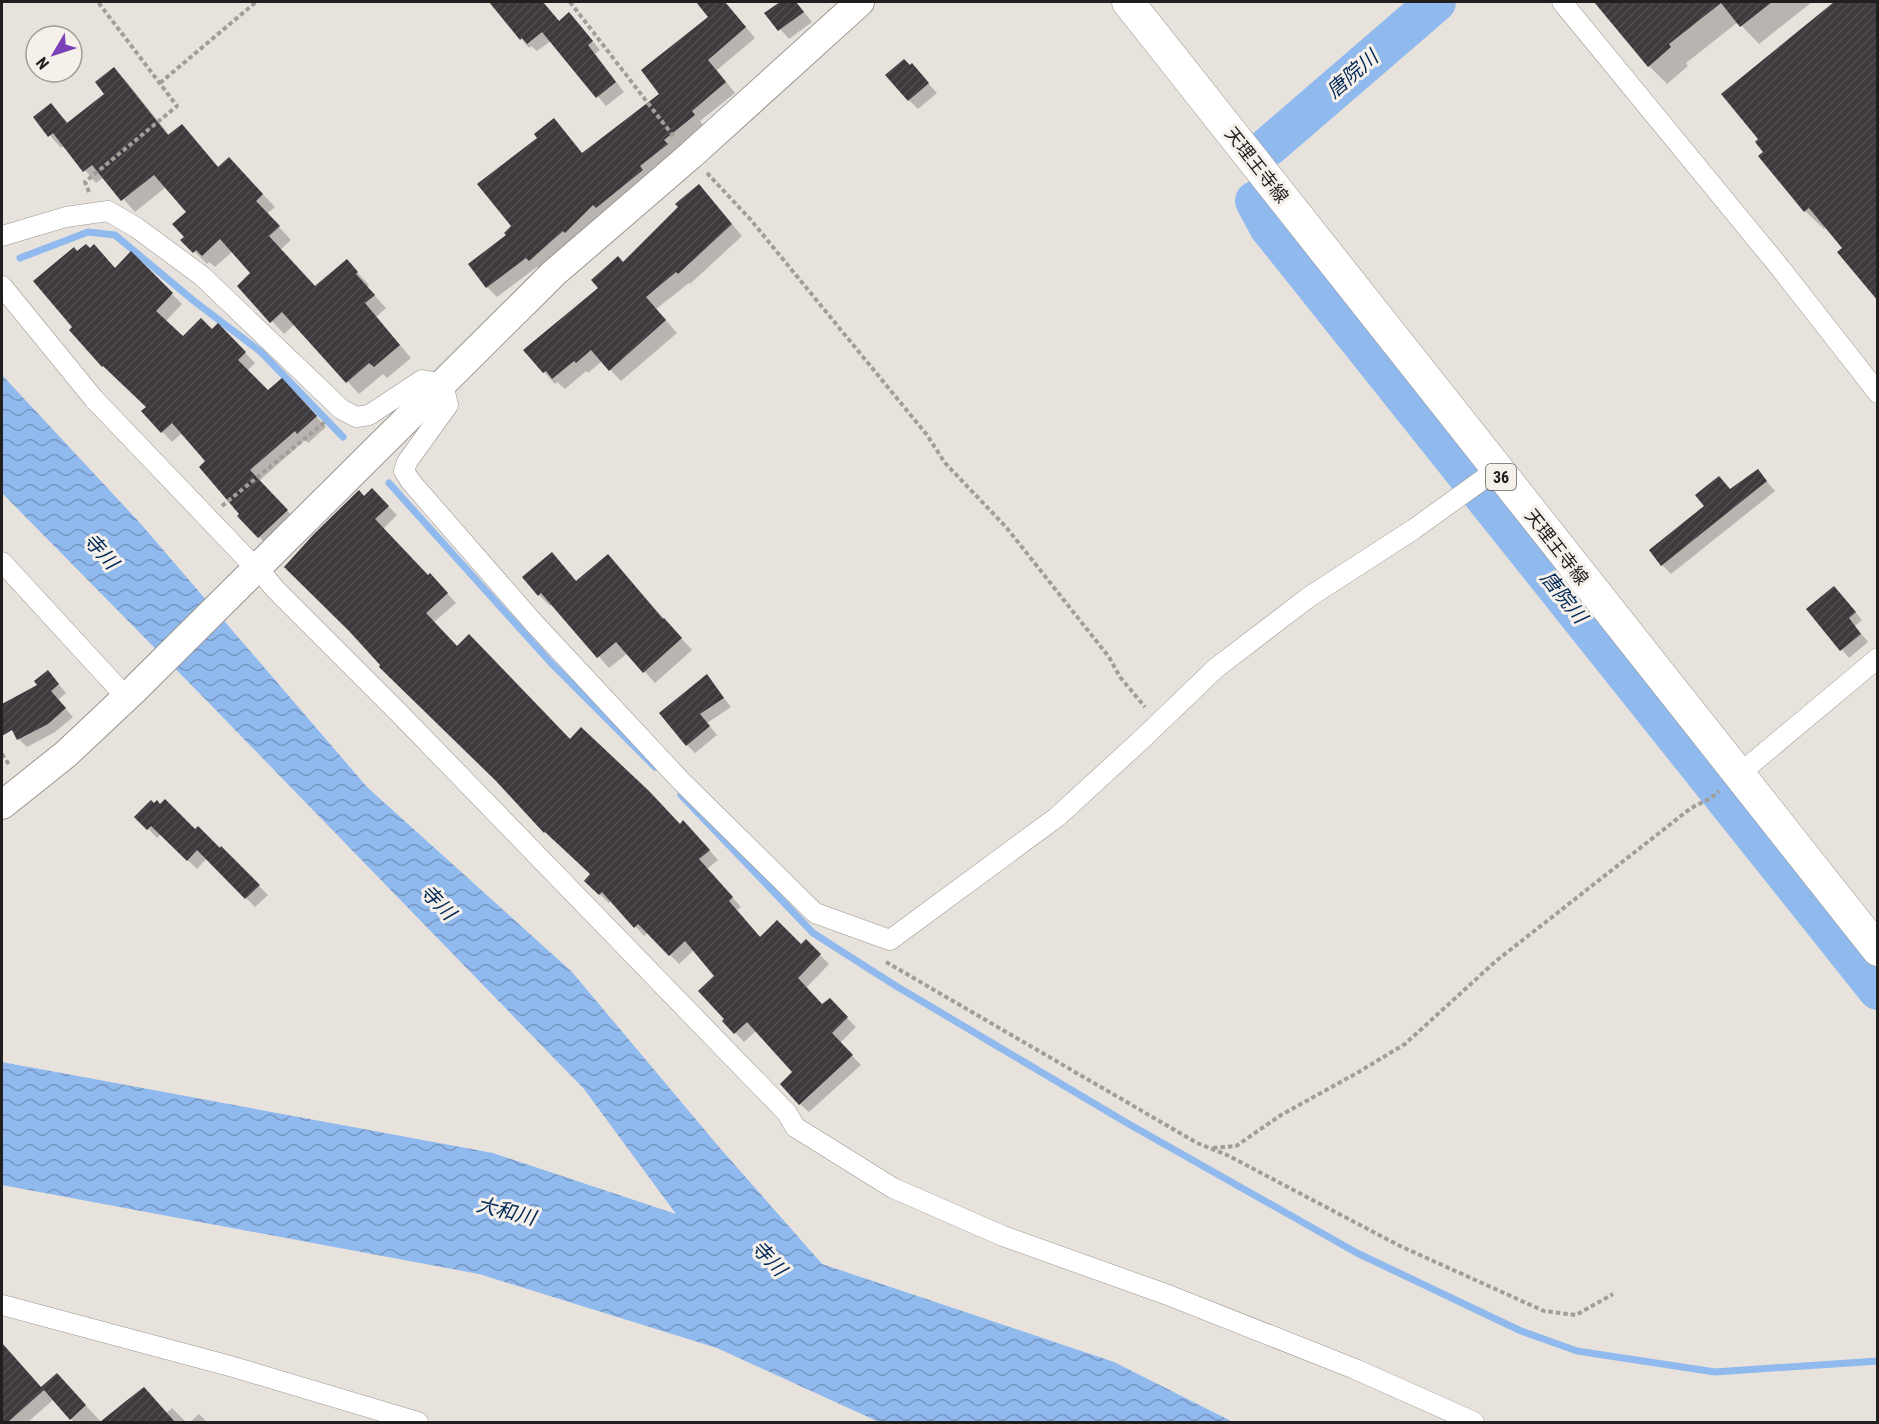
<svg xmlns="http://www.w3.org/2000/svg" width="1879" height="1424" font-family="'Roboto Condensed','Noto Sans JP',sans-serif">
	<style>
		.water { fill: url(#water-waves) }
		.shadow { fill: #0003 }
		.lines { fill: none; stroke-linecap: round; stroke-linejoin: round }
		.stream { stroke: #90b9ee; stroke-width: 7 }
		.river { stroke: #90b9ee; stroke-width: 40 }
		.building { fill: url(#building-hatch) }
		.street-casing { stroke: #9a958f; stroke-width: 21 }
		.secondary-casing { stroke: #9a958f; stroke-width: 30 }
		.primary-casing { stroke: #9a958f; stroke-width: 33 }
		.path { stroke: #a19d99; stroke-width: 4; stroke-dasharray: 4.5 3; stroke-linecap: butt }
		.street { stroke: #fff; stroke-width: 20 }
		.secondary { stroke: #fff; stroke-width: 28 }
		.primary { stroke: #fff; stroke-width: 32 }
		.labels { text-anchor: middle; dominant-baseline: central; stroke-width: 6; stroke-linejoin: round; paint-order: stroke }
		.shield { fill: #f5f0ea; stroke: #615e5a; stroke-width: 1.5 }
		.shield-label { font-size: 16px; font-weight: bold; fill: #211f1d }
		.street-label { font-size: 18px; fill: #211f1d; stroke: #f5f0ea }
		.water-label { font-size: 20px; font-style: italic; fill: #002856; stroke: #f5f0ea }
	</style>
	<defs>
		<pattern id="water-waves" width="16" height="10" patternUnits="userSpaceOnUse" patternTransform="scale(1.5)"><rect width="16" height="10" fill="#90b9ee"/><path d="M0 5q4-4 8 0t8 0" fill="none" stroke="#7596c0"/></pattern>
		<pattern id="building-hatch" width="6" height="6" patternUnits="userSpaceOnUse" patternTransform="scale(1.5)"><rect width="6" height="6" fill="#3d393d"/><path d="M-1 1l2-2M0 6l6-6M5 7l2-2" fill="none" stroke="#504d50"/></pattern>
	</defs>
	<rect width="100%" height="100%" fill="#e8e2dd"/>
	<path class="water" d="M2,375l138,148 227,264 205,185 147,175 103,117 292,98 119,60h-354l-162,-74 -238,-74 -477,-89v-123l491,91 183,61 -92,-125 -376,-387 -206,-209z"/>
	<g class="shadow">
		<path d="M491,2h52l17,20 18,1 22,27 -5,4 29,38 -18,14 -55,-65 -14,10 -6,-5 -2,2z"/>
		<path d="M698,2h27l30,36 -38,32 18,23 -35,28 4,5 -31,25 3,4 -136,115 -3,-3 -40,30 -10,-10 26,-61 26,-88 15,-18 29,34 79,-59 48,-78z"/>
		<path d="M782,2h14l16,20 -23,17 -23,-26z"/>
		<path d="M1602,2h210l-53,42 -21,-22 -52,41 2,3 -21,18 -18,-18 -51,-61z"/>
		<path d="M1837,2h41v297l-34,-51 -18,-21 -2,2 -19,-18 -40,-59 -5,-12 -37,-46z"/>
		<path d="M114,69l12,12 44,55 12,-10 37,42 22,3 34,36 -8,7 24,26 -11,10 35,37 32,-26 22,24 -2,2 19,21 -10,9 35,41 -24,20 -4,-4 -24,20 -64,-70 -11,10 -45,-48 13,-13 -19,-22 -18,16 -6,-5 -2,2 -24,-24 4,-3 1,-25 -22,-25 -31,25 -31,-35 -8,6 -32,-37 -3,2 -26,-30 16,-13 18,19 37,-30z"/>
		<path d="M921,75l16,18 -19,16 -9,-9z"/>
		<path d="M710,198l32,38 -52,48 -1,-1 -33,26 21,24 -56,48 -19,-20 -14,12 -2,-2 -21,18 -8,-7 -2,2 -11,-12 56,-84 24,-25z"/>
		<path d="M78,253l38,17 15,-16 51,50 -17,18 18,17 29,-8 6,-6 37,38 -8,8 21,21 24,-2 34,37 -18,16 -3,-3 -46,41 38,40 -28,26 -30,-31 2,-2 -34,-53 -25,-28 -10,9 -29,-31 5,-4 -45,-41 -29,-39z"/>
		<path d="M1758,471l17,20 -104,83 -9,-9 69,-75z"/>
		<path d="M372,490l25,25 -14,14 45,48 11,7 17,19 -22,19 24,25 112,94 110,84 12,6 26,29 -11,9 34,38 -4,3 24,28 40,8 5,-5 23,23 -23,24 17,18 6,-6 27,27 -16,16 21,22 -52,47 -9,-8 -6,-32 -38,-41 -12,11 -20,-21 2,-2 -9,-43 -23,-26 -15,14 -31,-32 -4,4 -32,-36 -3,3 -23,-22 6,-7 -37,-35 -1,2 -55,-59 -135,-284z"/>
		<path d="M552,554l25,28 31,-26 84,94 -37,33 -27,-30 -19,15 -56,-64 -3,2 -11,-11z"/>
		<path d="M1842,596l20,24 -7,6 13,16 -19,16 -41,-49z"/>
		<path d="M707,676l24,31 -24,16 10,12 -22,18 -8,-8z"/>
		<path d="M55,680l11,13 -8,7 15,17 -18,15 -28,15 -8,-8 -17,-34 37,-19z"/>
		<path d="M137,817l58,14 25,19 1,-2 47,47 -13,12 -48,-49 -10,11 -36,-35 -4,4z"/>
		<path d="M9,1353l33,36 24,-5 35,38h-27l-20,-23 -26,23h-26v-62z"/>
		<path d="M144,1389l22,24 6,-5 14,14h-83z"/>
		<path d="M199,1414l8,8h-17z"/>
	</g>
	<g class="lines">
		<g class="stream">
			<path d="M20,258l68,-26 27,3 79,66 67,51 82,85"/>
			<path d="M389,483l162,180 104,104"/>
			<path d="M681,795l132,138 83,53 231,137 230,130 164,78 56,20 138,21 163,-11"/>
		</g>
		<g class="river">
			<path d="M1269,146l167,-144"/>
			<path d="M1255,201l14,26 609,763"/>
		</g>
	</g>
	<g class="building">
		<path d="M489,2h54l16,19 10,-9 24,29 -5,4 28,37 -20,16 -54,-66 -15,12 -5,-6 -2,2z"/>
		<path d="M696,2h29l21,25 -38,33 18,22 -34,29 3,4 -31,25 4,4 -28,22 3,4 -47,38 -3,-3 -28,28 -2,-2 -34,30 -3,-3 -40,30 -18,-24 38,-29 -2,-2 7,-7 -34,-42 60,-46 -3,-4 20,-16 28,35 77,-59 -18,-24 67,-53z"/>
		<path d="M780,2h16l8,10 -26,19 -14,-18z"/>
		<path d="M1594,2h178l-32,25 -19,-24 -52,41 2,3 -23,20z"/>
		<path d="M1834,2h44v299l-41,-49 5,-4 -33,-40 -5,4 -46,-56 5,-4 -8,-10 3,-3 -37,-45z"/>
		<path d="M904,59l6,6 2,-2 17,20 -21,18 -23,-26z"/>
		<path d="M114,67l54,68 14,-11 36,43 11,-10 34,37 -7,7 24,25 -11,10 46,50 32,-27 11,13 -2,2 19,21 -10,8 35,42 -26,22 -5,-4 -23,20 -64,-71 -12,11 -33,-37 13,-13 -30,-34 -18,17 -6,-6 -3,3 -13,-13 4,-3 -12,-13 14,-12 -32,-37 -33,26 -29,-36 -9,7 -30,-39 -5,4 -15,-20 18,-14 16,20 37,-29 -9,-12z"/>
		<path d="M699,184l33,40 -54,50 -2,-2 -30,25 20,23 -57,51 -18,-21 -15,13 -2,-2 -22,18 -6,-8 -3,2 -20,-23 75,-62 -7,-8 27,-24 5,6 55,-55 -3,-3z"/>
		<path d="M86,244l4,4 4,-4 21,24 16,-17 42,42 -17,18 27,25 18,-18 11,11 6,-6 28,29 -8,8 30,30 14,-12 35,38 -20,18 -2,-3 -45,39 38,40 -30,28 -21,-22 2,-2 -40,-47 6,-6 -33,-38 -11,10 -20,-22 5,-4 -43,-41 -1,1 -33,-37 3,-3 -39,-46 41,-34 3,4z"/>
		<path d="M1758,469l9,12 -106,85 -12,-16 55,-44 -9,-11 24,-19 11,13z"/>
		<path d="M372,488l17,18 -14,13 53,56 2,-2 18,20 -22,20 31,33 12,-12 101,105 11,-12 68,64 31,33 3,-4 27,30 -11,9 34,38 -4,4 31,36 17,-17 24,24 5,-5 15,15 -23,24 24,26 8,-6 18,19 -16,16 21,22 -54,50 -19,-21 12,-12 -45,-50 -13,12 -12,-13 2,-2 -26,-28 16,-15 -29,-35 -16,15 -31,-32 -4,4 -32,-36 -3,3 -15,-14 6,-7 -45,-42 -1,1 -48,-52 -117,-114 1,-2 -31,-34 -65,-64 30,-33 45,-44 5,6z"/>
		<path d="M552,552l24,29 32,-27 55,65 1,-1 18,20 -39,35 -27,-31 -19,16 -56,-65 -3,3 -16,-19z"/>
		<path d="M1834,586l22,26 -7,6 12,16 -21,17 -34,-42z"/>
		<path d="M48,670l11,14 -8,7 15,17 -18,16 -31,16 -5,-10 -10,6v-32l35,-19 -3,-4z"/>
		<path d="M707,674l17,24 -24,16 10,12 -24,20 -27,-33z"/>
		<path d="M165,799l30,30 3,-3 22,22 1,-2 39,39 -15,14 -48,-49 -10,11 -36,-35 -4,4 -13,-13 17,-17 3,3 3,-3 3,4z"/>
		<path d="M2,1343l39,44 16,-14 29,32 -16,15 -26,-30 -36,32h-6z"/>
		<path d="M144,1387l31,35h-75l26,-21z"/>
	</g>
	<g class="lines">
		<g class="street-casing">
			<g id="street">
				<path d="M1562,2l219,267 97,124"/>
				<path d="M2,236l64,-19 42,-6 29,17 65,48 139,133 15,8 13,-2 53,-35 21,4 5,21 -41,57 -3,9 7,11 122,140 148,159 134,132 75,27 167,-123 83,-76 76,-73 93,-71 105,-68 82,-59"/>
				<path d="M2,286l92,113 152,159 11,9 18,22 124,124 388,400 8,14 98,61 110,48 165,59 187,74 119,53"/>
				<path d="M2,562l124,135"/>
				<path d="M1738,775l140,-117"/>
				<path d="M2,1305l228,61 188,56"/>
			</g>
		</g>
		<g class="secondary-casing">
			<path id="secondary" d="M2,805l64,-51 67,-63 421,-418 137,-118 169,-153"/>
		</g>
		<g class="primary-casing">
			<path id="primary" d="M1128,2l750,948"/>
		</g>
		<g class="path">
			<path d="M570,2l104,135"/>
			<path d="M160,83l96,-81"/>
			<path d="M707,173l43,46 177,216 18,28 61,64 103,130 11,20 25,30"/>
			<path d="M89,192l-4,-10 92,-76 -79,-104"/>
			<path d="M222,506l103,-84"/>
			<path d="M2,754l8,12"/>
			<path d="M886,962l311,181 30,12 173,91 144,65 32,4 37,-21"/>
			<path d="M1213,1148l23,-2 45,-31 76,-42 48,-29 91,-83 195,-153 20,-10 8,-7"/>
		</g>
		<use href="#street" class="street"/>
		<use href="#secondary" class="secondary"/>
		<use href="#primary" class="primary"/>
	</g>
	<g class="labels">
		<rect class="shield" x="1486" y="464" width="30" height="26" rx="4.5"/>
		<g class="shield-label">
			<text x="1501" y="477">36</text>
		</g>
		<g class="street-label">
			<text transform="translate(1257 165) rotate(52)">天理王寺線</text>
			<text transform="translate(1557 547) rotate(52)">天理王寺線</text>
		</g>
		<g class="water-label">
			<text transform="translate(1352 74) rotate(-41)">唐院川</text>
			<text transform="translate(101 551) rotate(48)">寺川</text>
			<text transform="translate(1564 597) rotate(51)">唐院川</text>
			<text transform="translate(438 902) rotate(46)">寺川</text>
			<text transform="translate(506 1211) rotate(14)">大和川</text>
			<text transform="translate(769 1258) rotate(47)">寺川</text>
		</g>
	</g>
	<rect width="1879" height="1424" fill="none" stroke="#211f1d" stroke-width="6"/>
	<g transform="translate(54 54) rotate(231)"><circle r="28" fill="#f5f0ea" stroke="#a09c98" stroke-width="1.5"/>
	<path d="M0-4.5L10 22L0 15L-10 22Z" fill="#7a41b8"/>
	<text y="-9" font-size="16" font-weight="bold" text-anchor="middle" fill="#211f1d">N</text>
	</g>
</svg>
